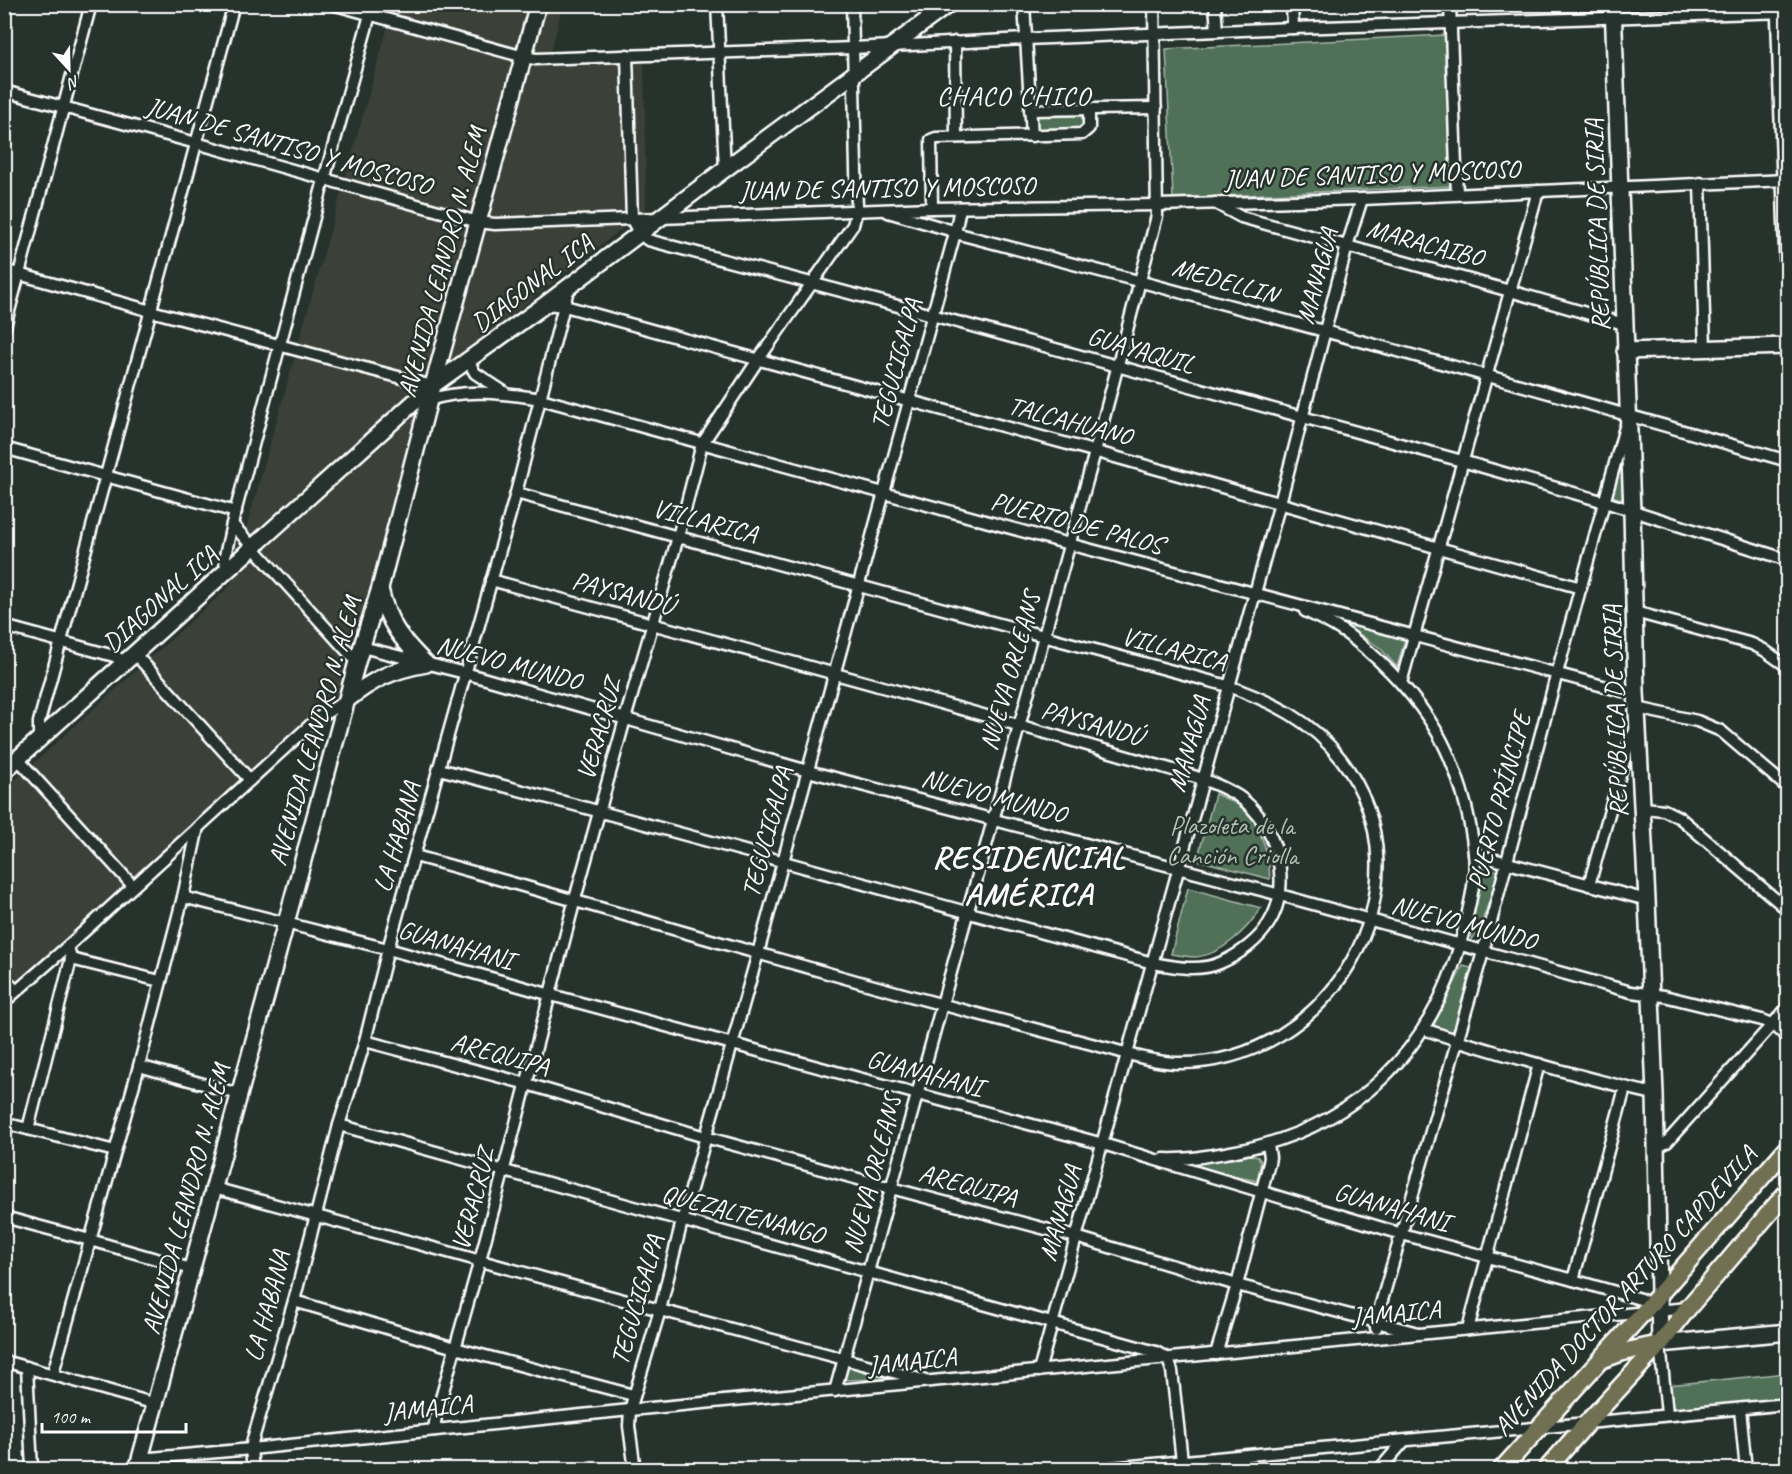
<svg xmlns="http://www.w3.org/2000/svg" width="1792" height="1474" font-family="Caveat,sans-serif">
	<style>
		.built { fill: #3a3f39 }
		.green { fill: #517058; stroke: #a8b8ac; stroke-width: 1.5 }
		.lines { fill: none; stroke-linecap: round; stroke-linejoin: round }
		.street-casing { stroke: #fff; stroke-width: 15 }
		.secondary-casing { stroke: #fff; stroke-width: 20 }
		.primary-casing { stroke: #fff; stroke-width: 21 }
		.street { stroke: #26332d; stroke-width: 10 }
		.secondary { stroke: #26332d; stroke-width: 15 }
		.primary { stroke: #716f52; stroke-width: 16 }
		.labels { text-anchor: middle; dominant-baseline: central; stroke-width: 5; stroke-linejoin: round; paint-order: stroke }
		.street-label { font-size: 26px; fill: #fff; stroke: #26332d }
		.park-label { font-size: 26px; fill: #b1bfb4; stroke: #26332d }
		.neighbourhood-label { font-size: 27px; letter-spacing: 1.5px; fill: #fff; stroke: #26332d }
		.district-label { font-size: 32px; font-weight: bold; letter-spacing: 1.5px; fill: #fff; stroke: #26332d }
	</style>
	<rect width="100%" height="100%" fill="#26332d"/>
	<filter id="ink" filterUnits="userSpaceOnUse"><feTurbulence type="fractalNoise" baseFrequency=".0167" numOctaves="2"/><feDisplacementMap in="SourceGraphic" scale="12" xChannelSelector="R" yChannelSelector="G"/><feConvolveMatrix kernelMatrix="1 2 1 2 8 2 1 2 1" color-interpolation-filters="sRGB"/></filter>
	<g filter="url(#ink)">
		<path class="built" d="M394,5h169l-12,46 93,-1 2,160 -210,164 -95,318 -336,306v-209l225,-203z"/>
		<g class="green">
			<path d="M1445,35l9,151 -281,12 -7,-149z"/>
			<path d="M1034,114h51l-1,14 -49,1z"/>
			<path d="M1624,448l3,52 -17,-4z"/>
			<path d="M1341,622l64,17 -8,28 -17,-19z"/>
			<path d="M1215,794c7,3 15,6 22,10 23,14 32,50 33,75l-73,-19z"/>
			<path d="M1481,868l19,3 -22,62 -6,6 -2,-8z"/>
			<path d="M1188,888l73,20c-13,21 -40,48 -67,49 -7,0 -16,-2 -23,-3z"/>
			<path d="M1463,966l12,3 -20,65 -20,-6 -1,-4z"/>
			<path d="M1250,1155l8,2 3,4 -4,20 -66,-16z"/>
			<path d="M848,1366l39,13 -43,1z"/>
			<path d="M1787,1373v27l-115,13 -3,-28z"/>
		</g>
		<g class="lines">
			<g class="street-casing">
				<g id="street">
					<path d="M332,4l192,53 12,2 317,-11 173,-9 267,-11 495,-16"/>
					<path d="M717,4l8,165"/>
					<path d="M1024,4l8,132"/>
					<path d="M1215,4l2,27"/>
					<path d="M1292,4l1,24"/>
					<path d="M1450,4l7,190"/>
					<path d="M955,42l1,95"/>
					<path d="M627,55l5,165 7,13 9,7 284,75 530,146 143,41 183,58"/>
					<path d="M4,91l192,52 282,79 17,2 437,-16 226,-3 204,-6 426,-19"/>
					<path d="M1030,110l126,-2"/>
					<path d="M1700,183l5,166"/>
					<path d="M1215,203l26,14 269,74 114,33"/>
					<path d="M932,208l-1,-68 5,-2 146,-4 7,-6v-19"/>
					<path d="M888,212l62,18 5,3c278,72 556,148 833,228"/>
					<path d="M4,270l147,41 281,75"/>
					<path d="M546,304l19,2c177,50 355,97 532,146 161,45 322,92 484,136"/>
					<path d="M4,330l87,-326"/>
					<path d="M468,360l7,13 29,19"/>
					<path d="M429,400c36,-12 75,-7 112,-1l528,145 553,147 14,1"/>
					<path d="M4,448l232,64"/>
					<path d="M232,524l125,138"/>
					<path d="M226,571l-1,-15 7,-32 92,-344 49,-176"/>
					<path d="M1635,612l117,32 12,6 24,17"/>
					<path d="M4,626l110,30 12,6"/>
					<path d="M362,647l103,26 343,98 472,124 351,97 33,4 98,24 10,4 16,13"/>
					<path d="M134,653l116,127"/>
					<path d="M1401,683l137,-492"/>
					<path d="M1637,708l60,13 24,10 67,57"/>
					<path d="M39,740v-18l195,-718"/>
					<path d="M18,759l115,127"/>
					<path d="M439,769c239,62 476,130 714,194 22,4 46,9 67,0 19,-8 39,-23 49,-40 25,-40 7,-101 -31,-127 -27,-17 -59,-24 -89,-33 -36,-10 -71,-21 -107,-31 -183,-53 -367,-101 -551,-152"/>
					<path d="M1643,808l21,2 16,8 108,92"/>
					<path d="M1474,854l173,46"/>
					<path d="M415,856c188,51 375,109 563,158 42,11 83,22 125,33 23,6 48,15 73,16 154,4 261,-178 165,-304 -30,-39 -68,-57 -113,-73l-712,-193"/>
					<path d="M1589,885l39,-139 9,-19"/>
					<path d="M183,897l205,52 163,46 552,149 299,90 171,46 67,19 11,5"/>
					<path d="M71,959l89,22"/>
					<path d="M4,978l12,13"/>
					<path d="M4,1002l64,-56 250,-228 29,-18"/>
					<path d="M1424,1029c42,15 85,27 128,39 34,9 68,19 103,26"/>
					<path d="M365,1041l162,43 178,53 186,51 185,49 161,48 177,47"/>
					<path d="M139,1066l100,28"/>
					<path d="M4,1123l111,28"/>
					<path d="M339,1125l817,227 12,7 4,12 11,99"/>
					<path d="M28,1129l43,-170 -3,-13"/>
					<path d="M1655,1149l12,-7 121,-135"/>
					<path d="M1164,1159c23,1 44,-3 67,-7 122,-22 202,-99 232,-219 6,-26 14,-53 11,-80 -4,-41 -17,-86 -37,-121 -20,-34 -50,-67 -81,-91 -15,-13 -33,-21 -51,-30"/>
					<path d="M214,1188l446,122 263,70"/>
					<path d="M4,1217l86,23 101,29"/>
					<path d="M1573,1280l52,-192"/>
					<path d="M294,1301l161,47 178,47"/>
					<path d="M1376,1328v-7l107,-369 74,-279 68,-246"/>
					<path d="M1468,1329l71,-265"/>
					<path d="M1660,1344l7,70"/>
					<path d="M1216,1354l21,-69 32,-122 1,-6 -2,-12"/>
					<path d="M4,1361l152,43"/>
					<path d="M27,1367l5,103"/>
					<path d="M1039,1371l241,-868 67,-257 15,-47"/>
					<path d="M53,1373l86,-307 44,-169 15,-70"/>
					<path d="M835,1391l260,-939 62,-236 -3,-212"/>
					<path d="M1740,1409l6,61"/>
					<path d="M434,1430l2,-14 44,-156 95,-361 50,-180 53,-182 24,-93 56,-84 95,-135 4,-15 -5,-206"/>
					<path d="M140,1459l111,-10 379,-39 1058,-102"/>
					<path d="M253,1470l-2,-21 2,-10 41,-138 45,-176 26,-84 23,-92 128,-456 53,-207"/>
					<path d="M635,1470l-6,-44 1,-16 30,-100 22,-89 76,-268 197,-720 5,-25"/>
					<path d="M1090,1470l698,-66"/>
					<path d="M1379,1470l25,-29"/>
				</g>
			</g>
			<g class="secondary-casing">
				<g id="secondary">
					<path d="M1613,4l19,507 4,181 11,208 8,194 5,250 128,-12"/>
					<path d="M1779,4l9,262"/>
					<path d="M1625,351l163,-5"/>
					<path d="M380,589c8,35 21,50 46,75"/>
					<path d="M347,700c26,-21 46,-30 79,-36"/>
					<path d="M4,771l428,-385 114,-82 179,-135 224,-165"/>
					<path d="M137,1470l220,-808 23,-74 49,-188 109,-396"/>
				</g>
			</g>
			<g class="primary-casing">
				<g id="primary">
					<path d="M1603,1359l20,-7 37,-8"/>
					<path d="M1501,1470l150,-166 137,-157"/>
					<path d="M1546,1470l41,-47 73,-79 28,-36 100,-117"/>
				</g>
			</g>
			<use href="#street" class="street"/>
			<use href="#secondary" class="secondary"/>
			<use href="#primary" class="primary"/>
		</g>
	</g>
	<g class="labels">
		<g class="street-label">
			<text transform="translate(289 146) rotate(16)">JUAN DE SANTISO Y MOSCOSO</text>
			<text transform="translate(1372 174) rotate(-2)">JUAN DE SANTISO Y MOSCOSO</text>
			<text transform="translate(887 188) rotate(-1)">JUAN DE SANTISO Y MOSCOSO</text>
			<text transform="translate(1597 225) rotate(-92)">REPÚBLICA DE SIRIA</text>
			<text transform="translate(1425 243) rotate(15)">MARACAIBO</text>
			<text transform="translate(442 262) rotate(-75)">AVENIDA LEANDRO N. ALEM</text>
			<text transform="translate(1317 276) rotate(-75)">MANAGUA</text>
			<text transform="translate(1225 281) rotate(16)">MEDELLIN</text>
			<text transform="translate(532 283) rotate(-37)">DIAGONAL ICA</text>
			<text transform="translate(1141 350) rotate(16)">GUAYAQUIL</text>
			<text transform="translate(896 364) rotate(-75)">TEGUCIGALPA</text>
			<text transform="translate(1070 421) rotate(15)">TALCAHUANO</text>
			<text transform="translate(705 521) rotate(15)">VILLARICA</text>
			<text transform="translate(1077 523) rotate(15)">PUERTO DE PALOS</text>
			<text transform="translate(623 593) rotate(15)">PAYSANDÚ</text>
			<text transform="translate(160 599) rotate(-42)">DIAGONAL ICA</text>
			<text transform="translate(1174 649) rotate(15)">VILLARICA</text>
			<text transform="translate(509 663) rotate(15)">NUEVO MUNDO</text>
			<text transform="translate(1010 671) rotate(-74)">NUEVA ORLEANS</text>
			<text transform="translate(1615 711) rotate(-92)">REPÚBLICA DE SIRIA</text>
			<text transform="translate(1092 723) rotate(16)">PAYSANDÚ</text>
			<text transform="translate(599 729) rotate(-74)">VERACRUZ</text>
			<text transform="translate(315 731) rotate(-74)">AVENIDA LEANDRO N. ALEM</text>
			<text transform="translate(1189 744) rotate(-74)">MANAGUA</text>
			<text transform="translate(994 796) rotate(15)">NUEVO MUNDO</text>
			<text transform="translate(1499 801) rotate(-75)">PUERTO PRÍNCIPE</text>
			<text transform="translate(767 832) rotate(-75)">TEGUCIGALPA</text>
			<text transform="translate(397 837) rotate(-74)">LA HABANA</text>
			<text transform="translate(1464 923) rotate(15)">NUEVO MUNDO</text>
			<text transform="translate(456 945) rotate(16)">GUANAHANI</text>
			<text transform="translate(500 1054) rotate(15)">AREQUIPA</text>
			<text transform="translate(925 1073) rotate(15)">GUANAHANI</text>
			<text transform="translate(872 1174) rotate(-75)">NUEVA ORLEANS</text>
			<text transform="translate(968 1185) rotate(15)">AREQUIPA</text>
			<text transform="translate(186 1199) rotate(-75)">AVENIDA LEANDRO N. ALEM</text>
			<text transform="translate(473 1199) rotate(-75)">VERACRUZ</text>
			<text transform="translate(1392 1207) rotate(16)">GUANAHANI</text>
			<text transform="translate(1060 1213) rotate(-74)">MANAGUA</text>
			<text transform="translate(743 1214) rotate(15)">QUEZALTENANGO</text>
			<text transform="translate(1625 1291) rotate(-48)">AVENIDA DOCTOR ARTURO CAPDEVILA</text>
			<text transform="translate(637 1300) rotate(-74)">TEGUCIGALPA</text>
			<text transform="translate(267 1306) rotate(-75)">LA HABANA</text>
			<text transform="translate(1396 1313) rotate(-5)">JAMAICA</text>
			<text transform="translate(912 1361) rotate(-6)">JAMAICA</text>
			<text transform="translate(428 1408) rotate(-6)">JAMAICA</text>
		</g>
		<g class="park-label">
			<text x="1232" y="825">Plazoleta de la<tspan x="1232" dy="30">Canción Criolla</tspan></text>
		</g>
		<g class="neighbourhood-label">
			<text x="1014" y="96">CHACO CHICO</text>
		</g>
		<g class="district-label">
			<text x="1029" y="857">RESIDENCIAL<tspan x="1029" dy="37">AMÉRICA</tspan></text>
		</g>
	</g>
	<rect width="1792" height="1474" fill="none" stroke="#26332d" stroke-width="24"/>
	<rect x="12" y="12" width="1768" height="1450" fill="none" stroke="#fff" stroke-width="2" filter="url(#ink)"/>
	<g transform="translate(69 69) rotate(158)" stroke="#26332d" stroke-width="4.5" paint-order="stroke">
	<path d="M0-4.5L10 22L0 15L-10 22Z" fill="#ffffff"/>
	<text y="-9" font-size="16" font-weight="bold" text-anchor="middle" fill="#ffffff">N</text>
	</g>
	<path d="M42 1423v9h144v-9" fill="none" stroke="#ffffff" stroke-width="3"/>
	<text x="51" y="1423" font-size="18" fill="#ffffff" stroke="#26332d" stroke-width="4.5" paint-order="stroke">100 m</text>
</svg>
